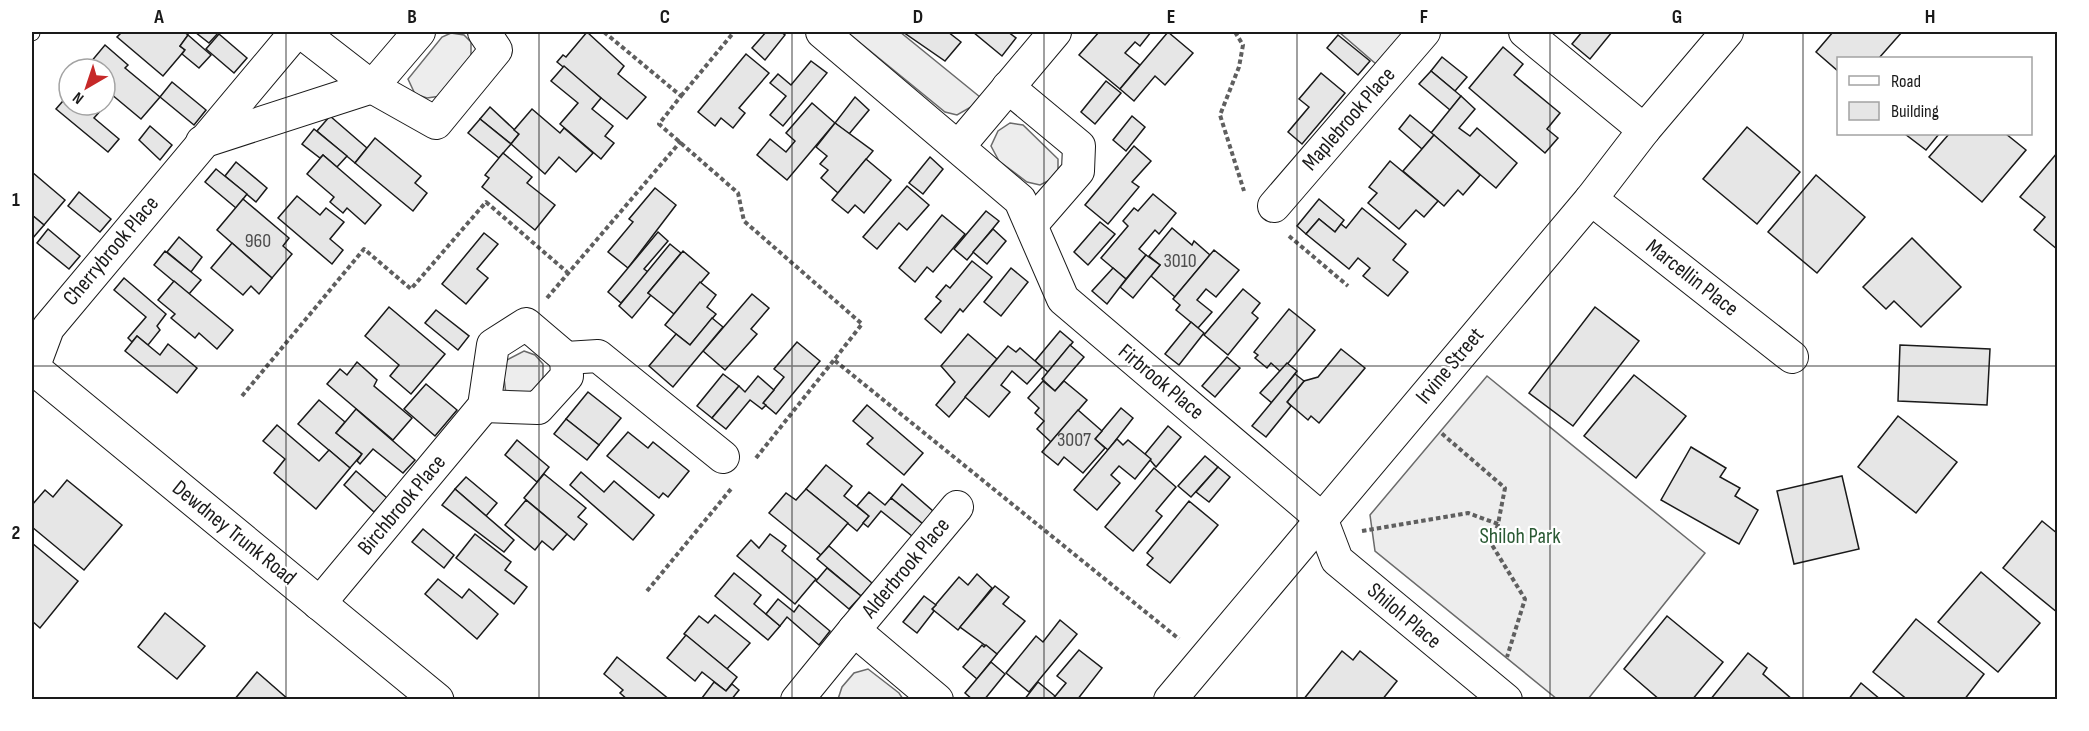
<svg xmlns="http://www.w3.org/2000/svg" width="2089" height="731" font-family="'Sofia Sans Condensed',sans-serif">
	<style>
		.built { fill: #ededed; stroke: #6a6a6a; stroke-width: 1.5 }
		.building { fill: #e6e6e6; stroke: #1a1a1a; stroke-width: 1.5 }
		.lines { fill: none; stroke-linecap: round; stroke-linejoin: round }
		.service-casing { stroke: #1a1a1a; stroke-width: 17 }
		.minor-casing { stroke: #1a1a1a; stroke-width: 34 }
		.secondary-casing { stroke: #1a1a1a; stroke-width: 35 }
		.path { stroke: #5f5f5f; stroke-width: 4; stroke-dasharray: 4.5 3; stroke-linecap: butt }
		.service { stroke: #fff; stroke-width: 15 }
		.minor { stroke: #fff; stroke-width: 32 }
		.secondary { stroke: #fff; stroke-width: 33 }
		.grid { fill: none; stroke: #1a1a1a; stroke-width: 1.5; stroke-opacity: 0.55 }
		.labels { text-anchor: middle; dominant-baseline: central; stroke-width: 4.5; stroke-linejoin: round; paint-order: stroke }
		.number-label { font-size: 20px; fill: #4d4d4d }
		.street-label { font-size: 22px; fill: #1a1a1a; stroke: #fff }
		.park-label { font-size: 22px; fill: #2b5a34; stroke: #fff }
		.neatline { fill: none; stroke: #1a1a1a; stroke-width: 2 }
		.grid-label { font-size: 20px; text-anchor: middle; font-weight: bold; fill: #1a1a1a }
	</style>
	<rect width="100%" height="100%" fill="#fff"/>
	<g class="built">
		<path d="M847,32h53l80,65 -9,10 -14,8 -12,-3z"/>
		<path d="M1339,32h65l-28,32z"/>
		<path d="M451,33l13,2 7,7v15l-30,39 -14,2 -12,-4 -7,-15 34,-42z"/>
		<path d="M1010,123l13,2 35,34v11l-8,10 -10,5 -13,-3 -28,-21 -8,-15 7,-15z"/>
		<path d="M524,351l11,4 8,9v13l-5,11 -13,6h-19l-3,-24 4,-10z"/>
		<path d="M1487,376l218,177 -117,146h-31l-182,-148 -5,-36z"/>
		<path d="M868,669l31,24 4,6h-65l4,-12 12,-14z"/>
	</g>
	<g class="building">
		<path d="M122,32h62l4,3 -8,11 5,4 -22,26 -46,-39z"/>
		<path d="M195,32h24l-10,11z"/>
		<path d="M587,32l37,34 -6,8 28,23 -19,22 -70,-57 6,-7 3,2z"/>
		<path d="M766,32h15l4,3 -20,25 -13,-12z"/>
		<path d="M903,32h45l13,10 -16,19z"/>
		<path d="M973,32h35l8,6 -14,18z"/>
		<path d="M1099,32h52l-11,14 -5,-4 -10,11 15,12 -20,24 -41,-34z"/>
		<path d="M1168,32l25,21 -28,32 -10,-9 -21,25 -14,-12z"/>
		<path d="M1582,32h30l-22,27 -18,-15z"/>
		<path d="M1833,32h69l-23,26h-41v13l-22,-19z"/>
		<path d="M219,34l28,24 -13,15 -28,-24z"/>
		<path d="M188,35l23,20 -12,13 -17,-14 3,-4 -5,-4z"/>
		<path d="M1338,35l32,26 -12,14 -31,-27z"/>
		<path d="M105,45l23,20 -3,3 35,29 -19,22 -36,-30v-20h-20z"/>
		<path d="M1503,47l20,17 -9,11 46,38 -13,16 11,9 -13,15 -76,-65z"/>
		<path d="M746,54l23,19 -30,35 6,5 -12,15 -12,-10 -6,8 -17,-14z"/>
		<path d="M1442,57l25,20 -12,14 -24,-20z"/>
		<path d="M811,61l16,12 -44,53 -13,-11 16,-19 -16,-13 8,-9 13,11z"/>
		<path d="M564,66l37,32 -9,11 21,17 -8,10 9,7 -13,16 -41,-35 18,-21 -27,-22z"/>
		<path d="M1431,71l30,25 -11,14 -31,-26z"/>
		<path d="M1321,73l24,20 -43,51 -14,-12 21,-25 -10,-8z"/>
		<path d="M1106,81l15,12 -26,31 -14,-12z"/>
		<path d="M172,82l34,28 -12,15 -34,-28z"/>
		<path d="M69,94v11h28l5,4 -8,9 25,21 -11,13 -52,-43z"/>
		<path d="M1461,96l14,13 -16,19 11,8 7,-8 40,35 -21,25 -65,-55z"/>
		<path d="M855,97l14,13 -20,24 -14,-11z"/>
		<path d="M812,103l23,20 -48,57 -30,-25 13,-16 16,13 9,-11 -9,-8z"/>
		<path d="M490,107l29,27 -8,10 -31,-25z"/>
		<path d="M532,109l28,24 4,-5 29,25 -17,19 -17,-15 -14,17 -34,-30 8,-10 -5,-4z"/>
		<path d="M1410,115l24,20 -12,14 -23,-20z"/>
		<path d="M330,116l37,32 -12,15 -38,-32z"/>
		<path d="M1132,116l13,11 -19,24 -13,-11z"/>
		<path d="M480,119l31,25 -12,14 -31,-25z"/>
		<path d="M835,123l38,28 -35,42 -17,-15 7,-8 -8,-6 7,-8 -11,-9z"/>
		<path d="M150,126l22,19 -12,15 -21,-20z"/>
		<path d="M1747,127l53,45 -43,52 -54,-45z"/>
		<path d="M314,129l33,27 -10,11 -14,-12 -3,3 -18,-14z"/>
		<path d="M1905,134h34l-13,16z"/>
		<path d="M1949,134h57l20,16 -44,52 -53,-45z"/>
		<path d="M1434,135l46,40 -17,20 -5,-5 -14,16 -41,-35z"/>
		<path d="M375,138l46,38 -6,7 12,10 -14,18 -58,-48z"/>
		<path d="M1134,146l17,15 -19,21 7,5 -31,37 -23,-19z"/>
		<path d="M503,153l29,24 -5,6 28,22 -20,25 -53,-43 7,-9 -4,-3z"/>
		<path d="M2057,153l1,1v96l-24,-20 11,-13 -25,-20z"/>
		<path d="M323,155l58,50 -16,19 -18,-16 -4,5 -13,-11 4,-5 -27,-23z"/>
		<path d="M930,157l13,12 -20,25 -14,-11z"/>
		<path d="M866,159l25,21 -27,33 -9,-8 -7,8 -16,-13z"/>
		<path d="M1390,161l48,40 -14,16 -8,-7 -17,19 -31,-26 9,-10 -8,-6z"/>
		<path d="M236,162l31,26 -11,14 -31,-26z"/>
		<path d="M216,169l31,25 -11,14 -31,-26z"/>
		<path d="M32,172l33,28 -21,25 -12,-10z"/>
		<path d="M1816,175l49,42 -48,56 -49,-41z"/>
		<path d="M907,186l22,19 -22,25 -8,-7 -22,26 -14,-12z"/>
		<path d="M655,188l21,17 -48,63 -20,-16 25,-30 -4,-3z"/>
		<path d="M79,192l32,27 -11,13 -32,-26z"/>
		<path d="M1153,194l23,19 -17,21 -4,-4 -16,19 7,6 -20,24 -25,-21 27,-32 -5,-5 11,-13 4,3z"/>
		<path d="M297,196l23,19 6,-7 18,14 -14,17 13,11 -11,14 -54,-46z"/>
		<path d="M243,199l46,39 -6,8 9,8 -20,24 -55,-48z"/>
		<path d="M1319,199l25,21 -9,12 -16,-13 -13,15 -9,-8z"/>
		<path d="M1362,208l44,36 -13,16 15,12 -20,24 -25,-20 7,-8 -12,-10 -9,11 -43,-35 13,-15 16,13 6,-8 5,4z"/>
		<path d="M986,211l13,10 -32,39 -13,-11z"/>
		<path d="M32,215l12,10 -12,14z"/>
		<path d="M942,215l23,19 -32,38 -6,-5 -12,15 -16,-14z"/>
		<path d="M1100,222l15,12 -27,31 -14,-13z"/>
		<path d="M1172,228l20,17 2,-4 16,14 -35,42 -24,-21 9,-11 -11,-9z"/>
		<path d="M48,229l32,27 -11,13 -32,-26z"/>
		<path d="M993,229l13,12 -19,23 -14,-12z"/>
		<path d="M658,232l10,9 -24,28 4,3 -27,31 -13,-11z"/>
		<path d="M484,233l14,11 -21,25 11,9 -22,26 -24,-20z"/>
		<path d="M179,237l23,20 -11,15 -24,-20z"/>
		<path d="M1912,238l49,49 -40,40 -27,-26 -8,8 -23,-22z"/>
		<path d="M232,243l40,35 -13,16 -8,-8 -8,9 -32,-27z"/>
		<path d="M670,244l11,9 -33,40 3,2 -19,23 -13,-12z"/>
		<path d="M1214,250l25,20 -23,27 -10,-8 -9,11 15,12 -14,16 -22,-18 4,-5 -7,-6z"/>
		<path d="M165,251l36,29 -12,14 -35,-29z"/>
		<path d="M683,251l26,22 -35,41 -26,-21z"/>
		<path d="M1146,255l14,10 -27,33 -13,-11z"/>
		<path d="M972,261l20,16 -29,35 -3,-3 -19,24 -16,-14 16,-18 -5,-4 10,-12 4,3z"/>
		<path d="M1011,268l17,14 -27,34 -17,-14z"/>
		<path d="M1113,268l13,11 -19,25 -15,-13z"/>
		<path d="M124,278l42,36 -9,12 3,4 -12,15 -11,-9 -5,6 -4,-4 18,-21 -32,-27z"/>
		<path d="M174,281l59,49 -16,19 -18,-16 -4,5 -24,-20 4,-4 -17,-14z"/>
		<path d="M700,282l16,13 -9,12 9,7 -26,31 -25,-20z"/>
		<path d="M1243,289l17,14 -8,10 6,5 -30,37 -24,-20z"/>
		<path d="M752,294l17,14 -18,21 6,5 -32,36 -22,-19z"/>
		<path d="M389,307l56,47 -34,40 -21,-18 9,-11 -34,-29z"/>
		<path d="M1595,307l44,34 -66,85 -44,-33z"/>
		<path d="M1289,309l26,21 -34,42 -10,-9 -4,5 -12,-10 3,-3 -4,-3z"/>
		<path d="M436,310l33,26 -11,14 -33,-27z"/>
		<path d="M712,318l11,9 -50,60 -24,-21 27,-32 14,11z"/>
		<path d="M1191,322l13,11 -25,32 -14,-11z"/>
		<path d="M1060,331l13,11 -25,30 -13,-11z"/>
		<path d="M968,334l29,25 -48,58 -13,-12 19,-23 -14,-16z"/>
		<path d="M137,336l23,19 8,-11 29,24 -20,25 -52,-42z"/>
		<path d="M797,342l23,19 -44,53 -13,-11 21,-26 -10,-8z"/>
		<path d="M1070,345l14,12 -29,34 -13,-12z"/>
		<path d="M1900,345l90,4 -3,56 -89,-4z"/>
		<path d="M1008,346l8,6 4,-4 22,19 -15,17 -15,-13 -11,14 9,7 -21,25 -24,-20z"/>
		<path d="M1341,349l24,19 -46,55 -8,-7 -3,4 -21,-18 17,-21 14,-4z"/>
		<path d="M1227,357l13,11 -25,29 -13,-11z"/>
		<path d="M357,362l20,18 -3,6 38,32 -19,22 -66,-56 13,-15 7,6z"/>
		<path d="M1287,363l10,8 -25,32 -12,-10z"/>
		<path d="M723,374l16,12 -27,32 -15,-12z"/>
		<path d="M1295,374l9,7 -17,21 4,4 -25,31 -14,-11z"/>
		<path d="M1634,375l52,41 -50,62 -52,-42z"/>
		<path d="M758,376l16,14 -11,13 3,2 -4,4 -12,-9 -24,29 -14,-11 27,-32 6,6z"/>
		<path d="M1043,381l12,10 9,-10 23,19 -36,42 -14,-13 7,-8 -9,-8 4,-5 -11,-10z"/>
		<path d="M426,384l31,26 -22,26 -31,-27z"/>
		<path d="M588,392l33,26 -22,27 -33,-26z"/>
		<path d="M319,400l26,22 -9,11 26,21 -12,14 -52,-44z"/>
		<path d="M867,405l56,48 -19,22 -37,-31 6,-6 -20,-17z"/>
		<path d="M1121,408l12,10 -25,32 -13,-11z"/>
		<path d="M356,409l59,51 -12,13 -30,-24 -13,15 -3,-3 5,-7 -26,-21z"/>
		<path d="M1078,410l24,21 -7,8 10,9 -22,25 -19,-16 -6,8 -16,-13z"/>
		<path d="M1898,416l59,46 -41,51 -58,-46z"/>
		<path d="M566,419l33,26 -12,15 -33,-26z"/>
		<path d="M277,425l42,36 10,-11 21,18 -34,41 -42,-36 11,-14 -22,-18z"/>
		<path d="M1168,426l13,11 -25,30 -11,-13z"/>
		<path d="M628,432l20,16 5,-6 36,29 -21,26 -5,-4 -4,5 -52,-42z"/>
		<path d="M1117,439l6,6 5,-5 23,19 -16,20 -16,-13 -8,9 9,8 -23,27 -23,-20z"/>
		<path d="M517,440l32,27 -12,15 -32,-27z"/>
		<path d="M1691,447l35,21 -6,9 20,11 -5,8 23,14 -19,34 -78,-44z"/>
		<path d="M1205,456l13,11 -27,30 -13,-11z"/>
		<path d="M826,465l26,21 -8,10 25,20 -12,15 -51,-42z"/>
		<path d="M1218,467l12,10 -21,25 -13,-10z"/>
		<path d="M1154,468l22,19 -20,24 6,5 -29,35 -28,-24z"/>
		<path d="M356,471l31,27 -13,14 -30,-27z"/>
		<path d="M581,472l23,20 10,-11 40,34 -21,25 -63,-55z"/>
		<path d="M544,474l42,34 -8,9 9,7 -13,16 -50,-42z"/>
		<path d="M1842,476l17,73 -65,15 -17,-73z"/>
		<path d="M466,477l31,26 -11,13 -31,-27z"/>
		<path d="M67,480l55,45 -38,45 -52,-43v-22l13,-15 8,7z"/>
		<path d="M902,484l31,27 -10,13 -32,-26z"/>
		<path d="M455,489l59,51 -10,12 -62,-47z"/>
		<path d="M806,489l42,34 -27,32 -52,-42 17,-20 10,7z"/>
		<path d="M869,492l16,13 6,-7 32,26 -11,12 -31,-25 -13,16 -5,-4 6,-7 -12,-10z"/>
		<path d="M526,500l41,34 -14,16 -11,-9 -7,9 -30,-25z"/>
		<path d="M1189,501l29,24 -48,58 -23,-18 6,-7 -6,-5z"/>
		<path d="M2042,521l16,13v79l-55,-45z"/>
		<path d="M423,529l31,26 -10,13 -32,-26z"/>
		<path d="M475,534l36,28 -6,8 22,17 -13,17 -58,-46z"/>
		<path d="M770,534l16,12 -4,5 34,28 -21,25 -58,-48 14,-16 8,8z"/>
		<path d="M32,543l46,38 -38,47 -8,-7z"/>
		<path d="M829,546l43,37 -11,13 -44,-37z"/>
		<path d="M827,568l34,28 -12,13 -33,-28z"/>
		<path d="M1981,572l59,51 -42,49 -60,-50z"/>
		<path d="M734,573l27,22 -7,9 26,22 -12,14 -53,-44z"/>
		<path d="M977,574l15,14 -34,42 -26,-21 27,-32 9,8z"/>
		<path d="M438,579l24,19 7,-9 29,25 -21,25 -52,-45z"/>
		<path d="M995,586l14,11 -6,7 22,17 -28,33 -37,-27z"/>
		<path d="M924,596l12,9 -4,4 2,2 -17,22 -14,-11z"/>
		<path d="M778,599l16,13 5,-7 31,26 -11,14 -32,-28 -7,9 -14,-12z"/>
		<path d="M165,613l40,33 -28,33 -39,-32z"/>
		<path d="M715,615l35,28 -23,26 -43,-35 15,-18 9,7z"/>
		<path d="M1667,616l56,46 -31,38h-32l-36,-31z"/>
		<path d="M1916,619l68,55 -20,26h-56l-35,-28z"/>
		<path d="M1060,620l17,14 -48,58 -23,-19 30,-37 7,6z"/>
		<path d="M686,635l51,42 -11,14 -24,-19 -7,9 -28,-23z"/>
		<path d="M982,645l2,2 2,-2 11,9 -20,25 -14,-12z"/>
		<path d="M1079,650l23,18 -25,32h-25l14,-17 -9,-7z"/>
		<path d="M1342,651l11,9 7,-9 37,30 -15,19h-79z"/>
		<path d="M1748,653l19,15 -4,6 30,26h-83z"/>
		<path d="M617,657l53,43h-42l-8,-7 3,-3 -19,-16z"/>
		<path d="M991,662l14,12 -21,26h-11l-8,-7z"/>
		<path d="M257,672l32,28h-55z"/>
		<path d="M714,682l12,9 6,-7 7,6 -8,10h-27l-2,-2z"/>
		<path d="M1038,682l17,14 -3,4h-28z"/>
		<path d="M1861,683l20,17h-33z"/>
	</g>
	<g class="lines">
		<g class="service-casing">
			<path id="service" d="M32,33v-1"/>
		</g>
		<g class="minor-casing">
			<g id="minor">
				<path d="M301,32l71,55 64,36 60,-73 -12,-18"/>
				<path d="M822,32l198,168 43,99 258,219"/>
				<path d="M1525,32l119,98"/>
				<path d="M1008,87l71,59 -1,25 -46,53"/>
				<path d="M202,142l170,-55 47,-55"/>
				<path d="M959,146l96,-114"/>
				<path d="M1591,199l201,158"/>
				<path d="M1274,206l150,-174"/>
				<path d="M32,371l16,-43 248,-296"/>
				<path d="M484,406l54,2 29,-32 -1,-18"/>
				<path d="M1321,518l16,42 169,140"/>
				<path d="M319,604l165,-198 9,-61 33,-21 40,34 32,-2 125,101"/>
				<path d="M854,630l103,-123"/>
				<path d="M797,700l57,-70 83,70"/>
				<path d="M1170,700l421,-501 53,-69 83,-98"/>
			</g>
		</g>
		<g class="secondary-casing">
			<path id="secondary" d="M32,367l405,333"/>
		</g>
		<g class="path">
			<path d="M604,32l77,64 -22,28 79,69 6,28 118,103 -28,36 345,279"/>
			<path d="M1235,32l8,13 -4,22 -19,48 24,76"/>
			<path d="M681,96l53,-64"/>
			<path d="M1289,236l59,50"/>
			<path d="M547,298l134,-157"/>
			<path d="M242,396l122,-147 47,40 75,-87 81,70"/>
			<path d="M756,458l78,-98"/>
			<path d="M1498,524l-6,21 33,54 -18,58"/>
			<path d="M1362,531l106,-18 30,11 7,-36 -65,-56"/>
			<path d="M647,591l84,-102"/>
		</g>
		<use href="#service" class="service"/>
		<use href="#minor" class="minor"/>
		<use href="#secondary" class="secondary"/>
	</g>
	<path class="grid" d="M286,32v668M539,32v668M792,32v668M1044,32v668M1297,32v668M1550,32v668M1803,32v668M32,366h2026"/>
	<g class="labels">
		<g class="number-label">
			<text x="258" y="241">960</text>
			<text x="1180" y="261">3010</text>
			<text x="1074" y="440">3007</text>
		</g>
		<g class="street-label">
			<text transform="translate(1349 119) rotate(-49)">Maplebrook Place</text>
			<text transform="translate(111 251) rotate(-50)">Cherrybrook Place</text>
			<text transform="translate(1692 278) rotate(38)">Marcellin Place</text>
			<text transform="translate(1450 366) rotate(-50)">Irvine Street</text>
			<text transform="translate(1161 382) rotate(40)">Firbrook Place</text>
			<text transform="translate(402 505) rotate(-50)">Birchbrook Place</text>
			<text transform="translate(234 533) rotate(39)">Dewdney Trunk Road</text>
			<text transform="translate(906 568) rotate(-50)">Alderbrook Place</text>
			<text transform="translate(1404 616) rotate(40)">Shiloh Place</text>
		</g>
		<g class="park-label">
			<text x="1520" y="536">Shiloh Park</text>
		</g>
	</g>
	<rect width="2089" height="731" fill="none" stroke="#ffffff" stroke-width="66"/>
	<rect x="1837" y="57" width="195" height="78" fill="#ffffff" stroke="#a3a3a3" stroke-width="1.5"/>
	<rect x="1849" y="76" width="30" height="9" fill="#ffffff" stroke="#a3a3a3" stroke-width="1.5"/>
	<text x="1891" y="87" font-size="18" fill="#1a1a1a">Road</text>
	<rect x="1849" y="102" width="30" height="18" fill="#e6e6e6" stroke="#a3a3a3" stroke-width="1.5"/>
	<text x="1891" y="117" font-size="18" fill="#1a1a1a">Building</text>
	<g transform="translate(87 87) rotate(219)"><circle r="28" fill="#ffffff" stroke="#a3a3a3" stroke-width="1.5"/>
	<path d="M0-4.5L10 22L0 15L-10 22Z" fill="#c62828"/>
	<text y="-9" font-size="16" font-weight="bold" text-anchor="middle" fill="#1a1a1a">N</text>
	</g>
	<rect x="33" y="33" width="2023" height="665" class="neatline"/>
	<g class="grid-label">
		<text x="159" y="23">A</text>
		<text x="412" y="23">B</text>
		<text x="665" y="23">C</text>
		<text x="918" y="23">D</text>
		<text x="1171" y="23">E</text>
		<text x="1424" y="23">F</text>
		<text x="1677" y="23">G</text>
		<text x="1930" y="23">H</text>
		<text x="16" y="206">1</text>
		<text x="16" y="539">2</text>
	</g>
</svg>
